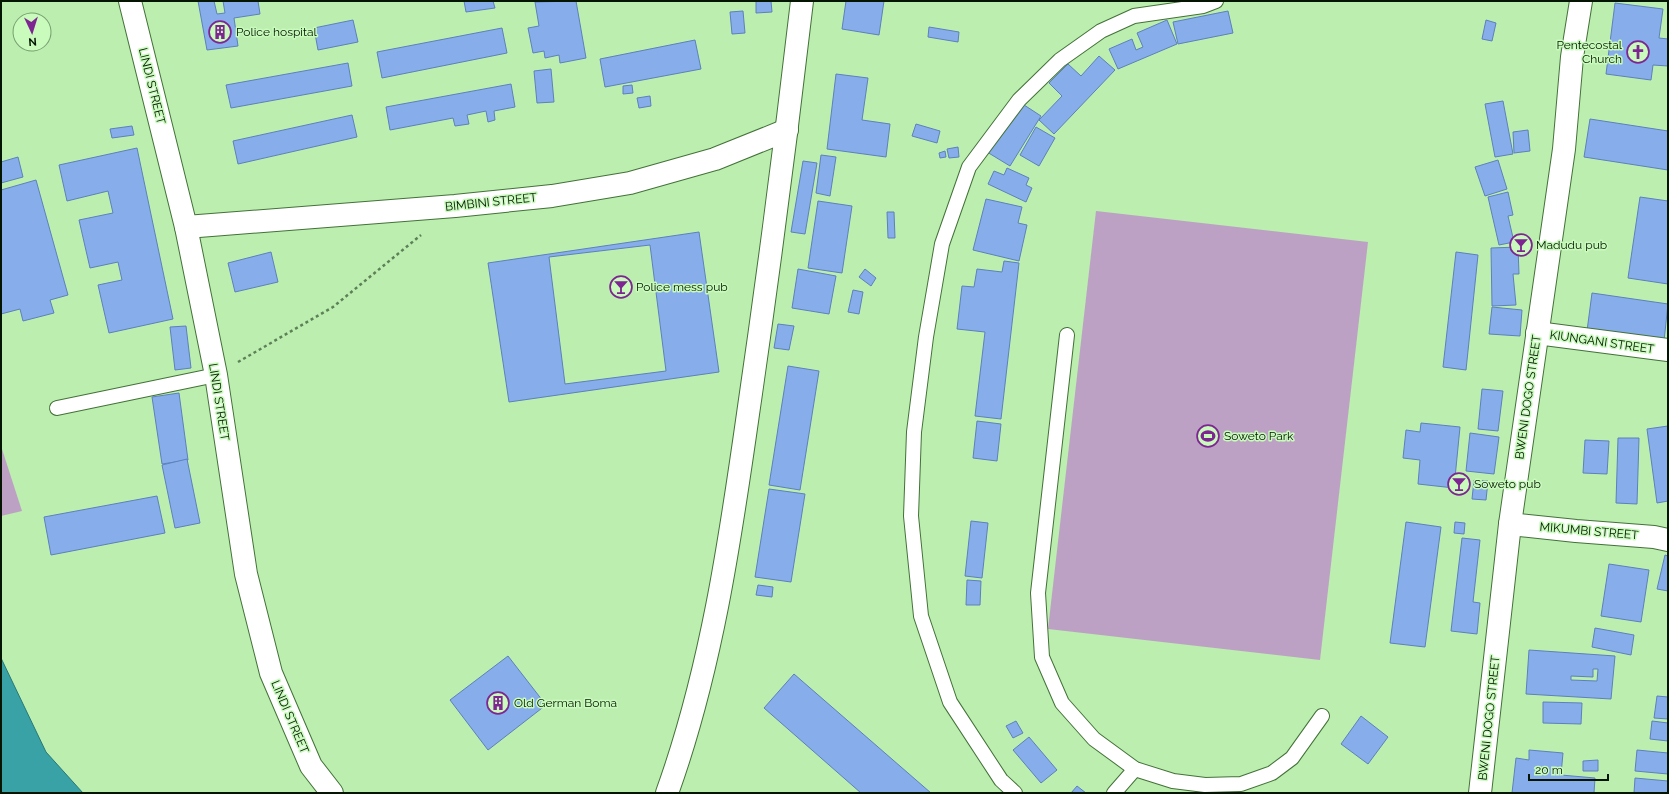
<svg xmlns="http://www.w3.org/2000/svg" width="1669" height="794" font-family="Raleway,sans-serif">
	<style>
		.green { fill: #bda1c4 }
		.water { fill: #38a2a7; stroke: #287875 }
		.building { fill: #87adeb; stroke: #5c81bb; fill-rule: evenodd }
		.lines { fill: none; stroke-linecap: round; stroke-linejoin: round }
		.lane-casing { stroke: #437138; stroke-width: 16 }
		.street-casing { stroke: #437138; stroke-width: 24 }
		.secondary-casing { stroke: #437138; stroke-width: 24 }
		.path { stroke: #5e8057; stroke-width: 2.5; stroke-dasharray: 3 3; stroke-linecap: butt }
		.lane { stroke: #fff; stroke-width: 14 }
		.street { stroke: #fff; stroke-width: 22 }
		.secondary { stroke: #fff; stroke-width: 22 }
		.labels { text-anchor: middle; dominant-baseline: central; stroke-width: 3; stroke-linejoin: round; paint-order: stroke }
		.poi-label { font-size: 12px; fill: #041501; stroke: #c8fbbc; text-anchor: start }
		.street-label { font-size: 12px; fill: #041501; stroke: #c8fbbc }
	</style>
	<rect width="100%" height="100%" fill="#bbeeaf"/>
	<g class="green">
		<path d="M1096,211l272,31 -48,418 -272,-31z"/>
		<path d="M1,446l21,65 -21,5z"/>
	</g>
	<path class="water" d="M1,658l45,94 37,41h-82z"/>
	<g class="building">
		<path d="M198,1h16l3,13 8,-1 -2,-12h35l2,13 -26,4 4,28 -31,4z"/>
		<path d="M464,1h29l2,7 -29,4z"/>
		<path d="M576,1l10,57 -26,5 -1,-8 -14,3 -1,-7 -11,2 -5,-25 11,-2 -4,-24z"/>
		<path d="M756,1h15l1,11 -16,1z"/>
		<path d="M846,1h38l-5,34 -37,-6z"/>
		<path d="M1615,3l48,6 -4,29 9,1v27l-15,-1 -2,15 -45,-6z"/>
		<path d="M743,11l2,22 -13,1 -2,-22z"/>
		<path d="M1228,11l5,22 -55,11 -5,-22z"/>
		<path d="M353,20l5,22 -40,8 -4,-22z"/>
		<path d="M1167,20l10,24 -59,25 -9,-20 23,-10 4,11 7,-3 -6,-14z"/>
		<path d="M1486,20l10,3 -4,18 -10,-2z"/>
		<path d="M929,27l30,5 -1,10 -30,-5z"/>
		<path d="M502,28l5,25 -125,25 -5,-26z"/>
		<path d="M695,40l6,29 -96,18 -5,-28z"/>
		<path d="M1099,56l16,14 -61,64 -15,-14 23,-24 -13,-13 19,-19 13,12z"/>
		<path d="M348,63l4,23 -121,22 -5,-23z"/>
		<path d="M551,69l3,33 -17,1 -3,-32z"/>
		<path d="M836,74l32,4 -6,42 28,4 -4,33 -59,-8z"/>
		<path d="M511,84l4,23 -21,4 1,9 -7,2 -2,-11 -19,4 2,9 -14,2 -2,-8 -63,12 -4,-23z"/>
		<path d="M632,85l1,8 -10,1v-8z"/>
		<path d="M650,96l1,10 -12,2 -2,-10z"/>
		<path d="M1018,101l23,15 -31,50 -23,-14z"/>
		<path d="M1503,101l10,53 -18,3 -10,-53z"/>
		<path d="M352,115l5,22 -119,27 -5,-23z"/>
		<path d="M1590,119l78,12v39l-84,-13z"/>
		<path d="M916,124l24,7 -3,12 -25,-7z"/>
		<path d="M132,126l2,9 -22,3 -2,-9z"/>
		<path d="M1036,127l19,11 -16,28 -19,-11z"/>
		<path d="M1528,130l2,21 -16,2 -1,-21z"/>
		<path d="M958,147l1,10 -10,1 -2,-9z"/>
		<path d="M137,148l36,171 -64,14 -11,-48 24,-5 -4,-18 -28,6 -11,-48 34,-7 -5,-22 -41,10 -8,-36z"/>
		<path d="M945,151l1,6 -6,1 -1,-5z"/>
		<path d="M821,155l15,2 -6,39 -14,-3z"/>
		<path d="M18,157l5,20 -22,6v-21z"/>
		<path d="M1498,160l9,29 -22,7 -10,-29z"/>
		<path d="M803,161l14,2 -12,71 -14,-2z"/>
		<path d="M1007,168l22,10 -3,7 6,3 -6,14 -38,-18 6,-13 10,4z"/>
		<path d="M36,180l32,115 -18,5 4,13 -31,8 -3,-12 -19,5v-124z"/>
		<path d="M1508,192l5,23 -5,1 6,26 -15,3 -11,-48z"/>
		<path d="M1640,197l28,4v83l-40,-6z"/>
		<path d="M986,199l36,8 -4,16 9,2 -8,36 -46,-11z"/>
		<path d="M818,201l34,5 -10,67 -34,-5z"/>
		<path d="M887,212h7l1,26h-7z"/>
		<path d="M699,232l20,140 -210,30 -21,-139zM650,245l16,126 -101,13 -16,-127z"/>
		<path d="M1518,247l1,27h-6l3,31 -24,1 -1,-58z"/>
		<path d="M271,252l7,30 -43,10 -7,-29z"/>
		<path d="M1456,252l22,3 -12,115 -23,-3z"/>
		<path d="M1004,261l15,2 -18,156 -26,-3 10,-84 -28,-3 5,-43 12,1 3,-18 25,3z"/>
		<path d="M798,269l38,7 -7,38 -37,-6z"/>
		<path d="M865,269l11,9 -5,8 -12,-9z"/>
		<path d="M853,290l10,2 -4,22 -11,-2z"/>
		<path d="M1592,293l76,11 -4,37 -77,-10z"/>
		<path d="M1492,307l30,3 -2,26 -31,-2z"/>
		<path d="M778,324l16,2 -5,24 -15,-2z"/>
		<path d="M186,326l5,42 -16,2 -5,-43z"/>
		<path d="M788,366l31,5 -19,119 -31,-5z"/>
		<path d="M1482,389l21,2 -5,40 -20,-2z"/>
		<path d="M179,393l9,67 -26,4 -10,-67z"/>
		<path d="M977,421l24,3 -4,37 -24,-3z"/>
		<path d="M1421,423l39,4 -6,61 -36,-4 2,-24 -17,-2 3,-28 14,2z"/>
		<path d="M1668,426v75l-11,2 -10,-74z"/>
		<path d="M1470,433l29,4 -5,37 -28,-3z"/>
		<path d="M1618,438h21l-2,66 -21,-1z"/>
		<path d="M1585,440l24,1 -2,33 -24,-1z"/>
		<path d="M187,459l13,64 -25,5 -13,-63z"/>
		<path d="M1474,480l14,1 -2,19 -14,-1z"/>
		<path d="M769,489l36,5 -14,88 -36,-5z"/>
		<path d="M157,496l8,37 -114,22 -7,-38z"/>
		<path d="M971,521l17,2 -6,55 -17,-2z"/>
		<path d="M1406,522l35,5 -16,120 -35,-4z"/>
		<path d="M1455,522l10,1 -1,11 -10,-1z"/>
		<path d="M1462,538l18,2 -7,62 7,1 -3,31 -26,-3z"/>
		<path d="M1665,555l3,1v35l-11,-2z"/>
		<path d="M1609,564l40,6 -8,52 -40,-6z"/>
		<path d="M967,580l14,1 -1,24h-14z"/>
		<path d="M758,585l15,2 -1,10 -16,-2z"/>
		<path d="M1595,628l39,7 -3,20 -39,-8z"/>
		<path d="M1529,650l86,6 -4,43 -85,-5zM1593,669h5l-1,12 -26,-1v-4l22,1z"/>
		<path d="M508,656l38,49 -58,45 -38,-50z"/>
		<path d="M794,674l137,119h-70l-97,-85z"/>
		<path d="M1657,696l11,1v22l-14,-1z"/>
		<path d="M1543,702l39,1 -1,21 -38,-1z"/>
		<path d="M1361,716l27,21 -20,27 -27,-20z"/>
		<path d="M1016,721l7,12 -10,5 -7,-12z"/>
		<path d="M1652,721l16,2v18l-18,-2z"/>
		<path d="M1029,737l28,33 -16,13 -28,-33z"/>
		<path d="M1529,750l34,3 -2,22 34,3 -1,15h-82l4,-35 13,2z"/>
		<path d="M1637,750l31,3v21l-33,-3z"/>
		<path d="M1598,760v11h-15v-10z"/>
		<path d="M1635,778l33,3v12h-34z"/>
		<path d="M1077,786l9,7h-15z"/>
	</g>
	<g class="lines">
		<g class="lane-casing">
			<g id="lane">
				<path d="M1067,335l-29,258 4,64 20,46 32,36 41,30 38,12 32,4 36,-1 31,-11 20,-15 30,-42"/>
				<path d="M57,408l159,-33"/>
				<path d="M1015,793l-14,-13 -51,-78 -29,-86 -10,-100 3,-84 12,-95 16,-93 27,-77 50,-67 41,-40 41,-29 33,-15 69,-10 13,-5"/>
				<path d="M1114,793l21,-24"/>
			</g>
		</g>
		<g class="street-casing">
			<g id="street">
				<path d="M186,227l269,-21 97,-10 78,-13 85,-24 72,-29"/>
				<path d="M1537,333l131,17"/>
				<path d="M1510,524l66,7 78,6 14,3"/>
				<path d="M1480,793l30,-269 54,-375 8,-92 9,-56"/>
			</g>
		</g>
		<g class="secondary-casing">
			<g id="secondary">
				<path d="M130,1l56,226 30,148 30,199 25,99 40,93 21,27"/>
				<path d="M667,793c44,-122 63,-252 81,-379 20,-137 38,-275 54,-413"/>
			</g>
		</g>
		<path class="path" d="M238,362l95,-55 88,-72"/>
		<use href="#lane" class="lane"/>
		<use href="#street" class="street"/>
		<use href="#secondary" class="secondary"/>
	</g>
	<defs>
		<g id="building-ring" transform="scale(1.15)"><circle r="9.5" fill="#c8fbbc" stroke="#7e2592" stroke-width="1.5"/><path d="M-4-6H4V6H1V3H-1V6H-4ZM-2.5-4.3h1.7v1.8h-1.7ZM.8-4.3h1.7v1.8H.8ZM-2.5-1h1.7V.8h-1.7ZM.8-1h1.7V.8H.8Z" fill="#7e2592"/></g>
		<g id="church-ring" transform="scale(1.15)"><circle r="9.5" fill="#c8fbbc" stroke="#7e2592" stroke-width="1.5"/><path d="M-1.2-6h2.4v3.5h3.3v2.4h-3.3V6h-2.4V-.1h-3.3v-2.4h3.3Z" fill="#7e2592"/></g>
		<g id="bar-ring" transform="scale(1.15)"><circle r="9.5" fill="#c8fbbc" stroke="#7e2592" stroke-width="1.5"/><path d="M-6-5H6L.8 .8V4.5H3.5V6h-7V4.5H-.8V.8Z" fill="#7e2592"/></g>
		<g id="stadium-ring" transform="scale(1.15)"><circle r="9.5" fill="#c8fbbc" stroke="#7e2592" stroke-width="1.5"/><path d="M0-5a6.5 5 0 1 0 0 10a6.5 5 0 1 0 0-10ZM-3.5-1.8h7v3.6h-7Z" fill="#7e2592"/></g>
	</defs>
	<g fill-rule="evenodd">
		<use href="#building-ring" x="220" y="32"/>
		<use href="#church-ring" x="1638" y="52"/>
		<use href="#bar-ring" x="1521" y="245"/>
		<use href="#bar-ring" x="621" y="287"/>
		<use href="#stadium-ring" x="1208" y="436"/>
		<use href="#bar-ring" x="1459" y="484"/>
		<use href="#building-ring" x="498" y="703"/>
	</g>
	<g class="labels">
		<g class="poi-label">
			<text x="236" y="32">Police hospital</text>
			<text x="1622" y="45" text-anchor="end">Pentecostal<tspan x="1622" dy="14">Church</tspan></text>
			<text x="1536" y="245">Madudu pub</text>
			<text x="636" y="287">Police mess pub</text>
			<text x="1224" y="436">Soweto Park</text>
			<text x="1474" y="484">Soweto pub</text>
			<text x="514" y="703">Old German Boma</text>
		</g>
		<g class="street-label">
			<text transform="translate(152 86) rotate(76)">LINDI STREET</text>
			<text transform="translate(491 202) rotate(-6)">BIMBINI STREET</text>
			<text transform="translate(1602 342) rotate(8)">KIUNGANI STREET</text>
			<text transform="translate(1528 397) rotate(-82)">BWENI DOGO STREET</text>
			<text transform="translate(219 402) rotate(81)">LINDI STREET</text>
			<text transform="translate(1589 531) rotate(5)">MIKUMBI STREET</text>
			<text transform="translate(290 717) rotate(67)">LINDI STREET</text>
			<text transform="translate(1489 718) rotate(-84)">BWENI DOGO STREET</text>
		</g>
	</g>
	<rect width="1669" height="794" fill="none" stroke="#041501" stroke-width="4"/>
	<g transform="translate(32 32) rotate(176)"><circle r="19" fill="#c8fbbc" stroke="#7a9f71"/>
	<path d="M0-3L7 15L0 10L-7 15Z" fill="#7e2592"/>
	<text y="-6" font-size="11" font-weight="bold" text-anchor="middle" fill="#041501">N</text>
	</g>
	<path d="M1529 774v6h79v-6" fill="none" stroke="#041501" stroke-width="2"/>
	<text x="1535" y="774" font-size="12" fill="#041501" stroke="#c8fbbc" stroke-width="3" paint-order="stroke">20 m</text>
</svg>
